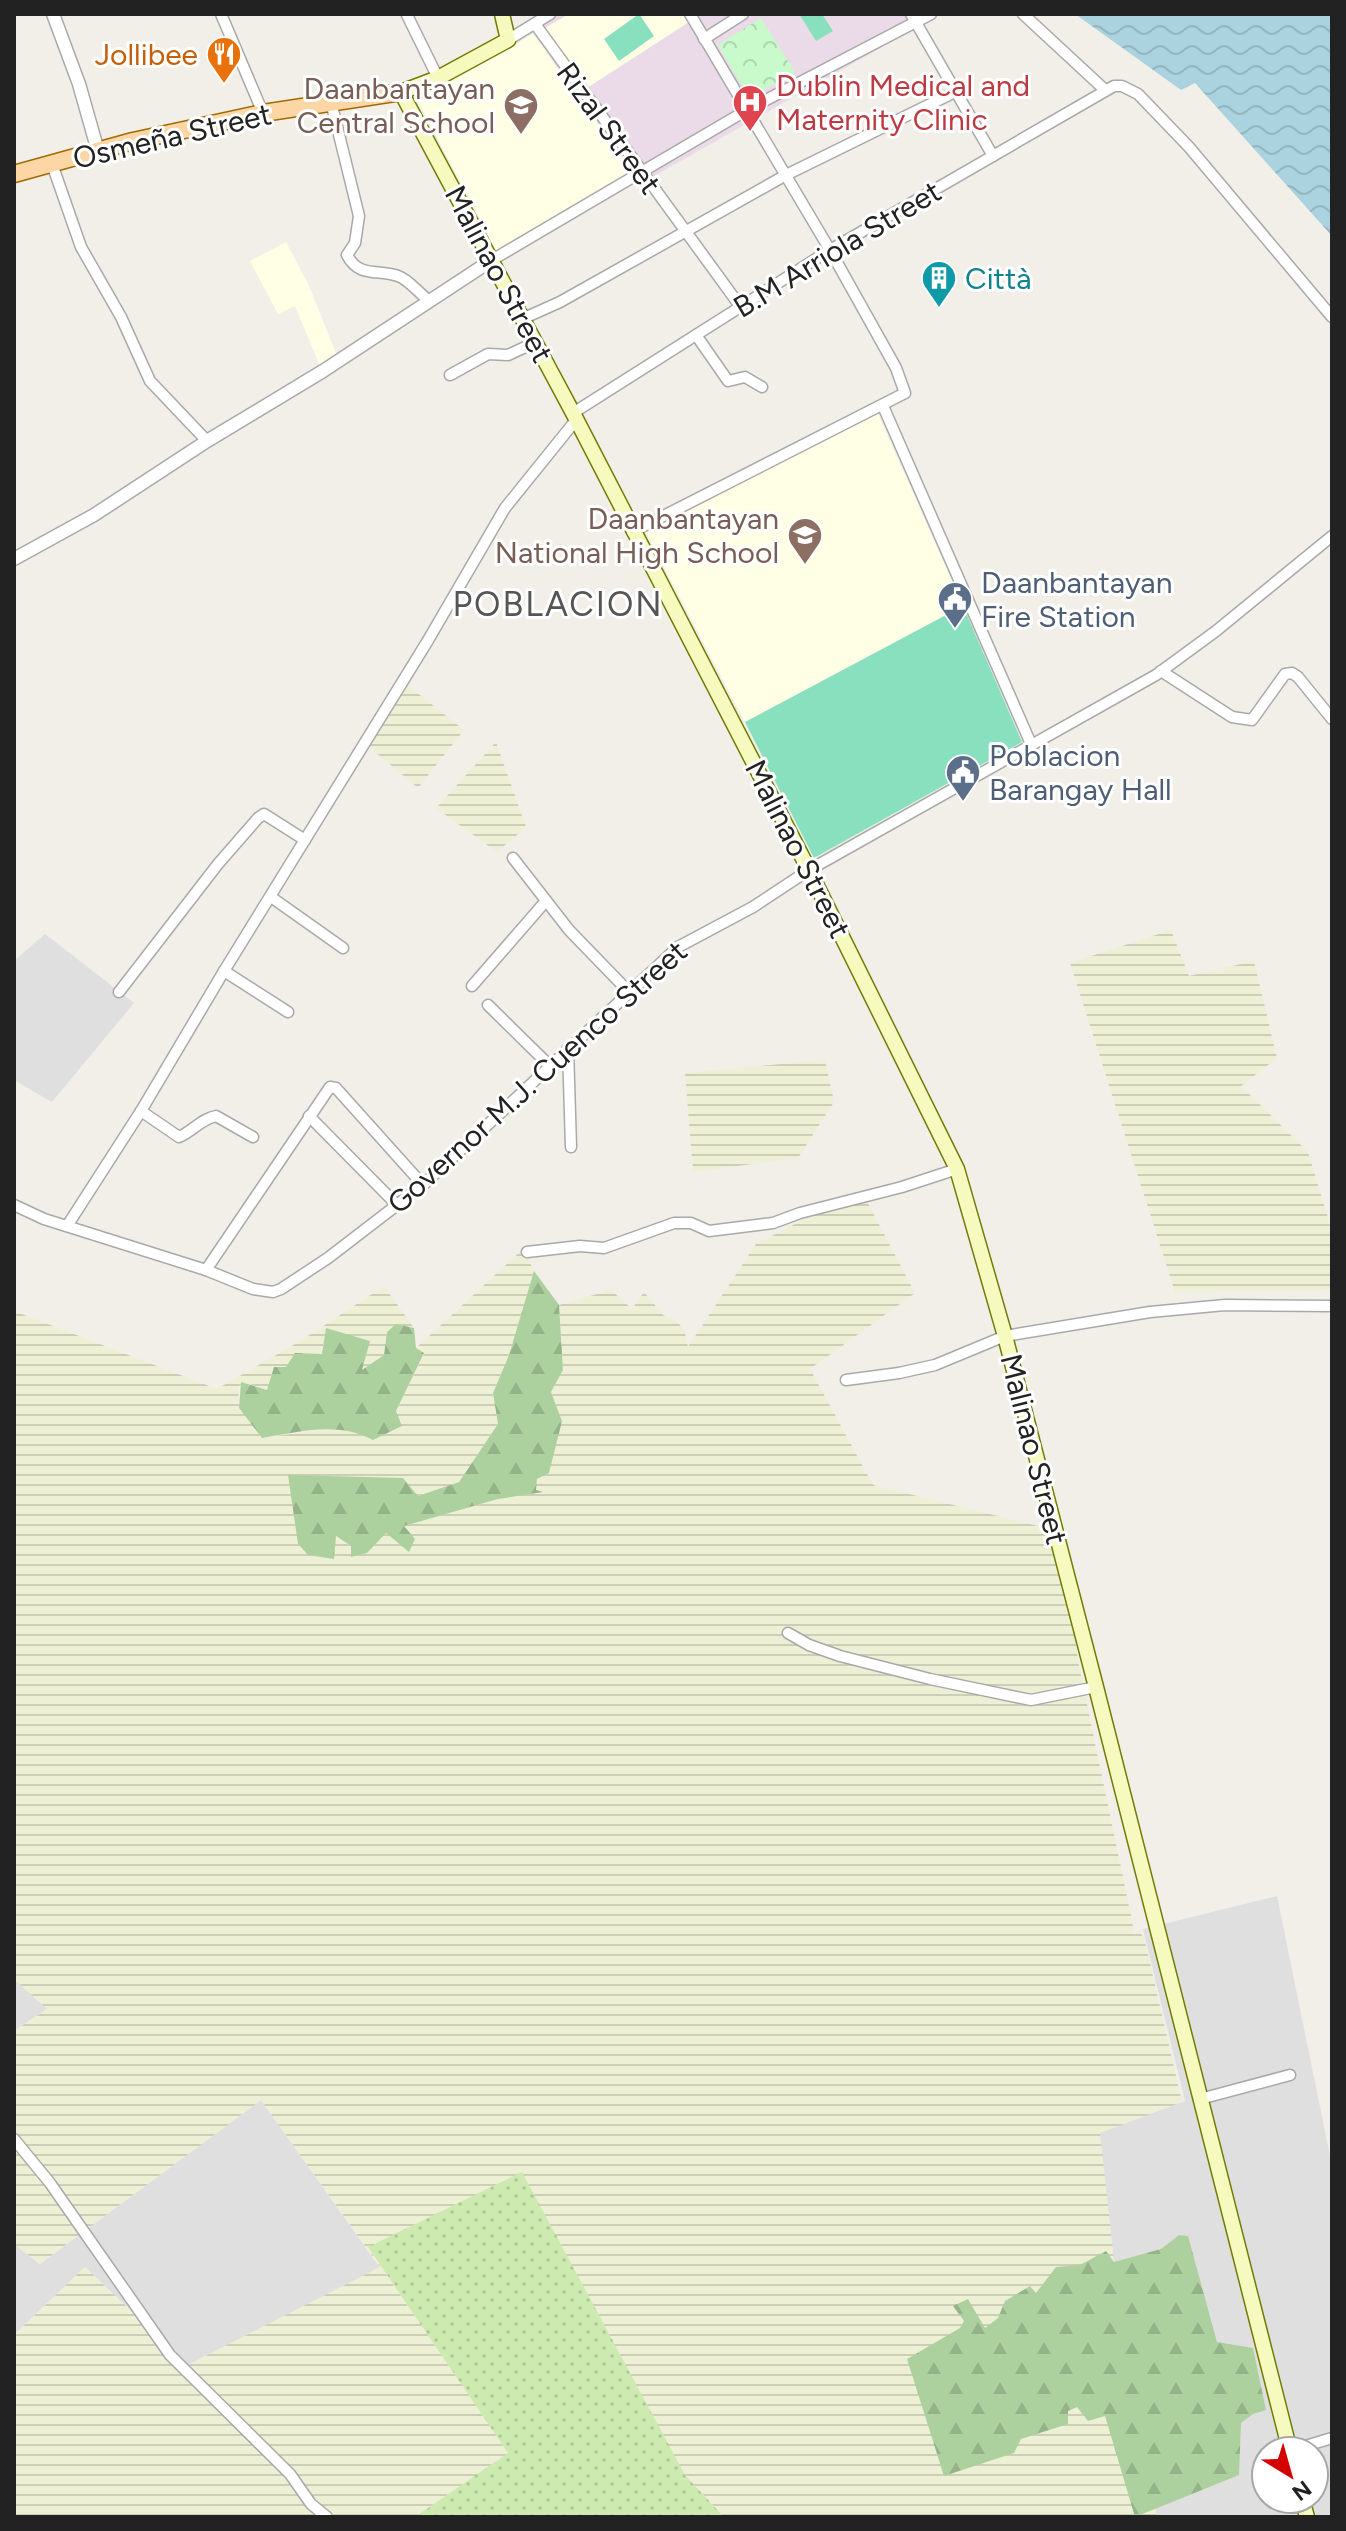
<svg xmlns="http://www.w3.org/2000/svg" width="1346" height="2531" font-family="Figtree,sans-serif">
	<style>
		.residential { fill: #e0dfdf; fill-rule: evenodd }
		.industrial { fill: #ebdbe8 }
		.education { fill: #ffffe5 }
		.farmland { fill: url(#farmland-rules) }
		.grass { fill: url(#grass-dots) }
		.forest { fill: url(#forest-firs) }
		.park { fill: url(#park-crowns) }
		.pitch { fill: #88e0be }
		.water { fill: url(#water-waves) }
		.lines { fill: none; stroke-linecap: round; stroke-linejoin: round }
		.minor-casing { stroke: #a9a9a9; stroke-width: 13 }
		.tertiary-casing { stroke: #a9a9a9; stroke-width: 15 }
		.secondary-casing { stroke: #707d05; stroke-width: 17 }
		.primary-casing { stroke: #a06b00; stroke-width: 19 }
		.minor { stroke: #fff; stroke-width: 10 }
		.tertiary { stroke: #fff; stroke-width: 12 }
		.secondary { stroke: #f7fabf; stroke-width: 14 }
		.primary { stroke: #fcd6a4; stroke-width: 16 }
		.labels { text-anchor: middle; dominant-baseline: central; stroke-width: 6; stroke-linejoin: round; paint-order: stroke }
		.food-label { font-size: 30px; fill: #c56008; stroke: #fff; text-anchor: end }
		.health-label { font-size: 30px; fill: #be3a42; stroke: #fff; text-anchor: start }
		.education-label { font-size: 30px; fill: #785e54; stroke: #fff; text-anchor: end }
		.street-label { font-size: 30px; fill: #222; stroke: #fff }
		.culture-label { font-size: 30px; fill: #0d838f; stroke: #fff; text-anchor: start }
		.service-label { font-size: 30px; fill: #4e5e75; stroke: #fff; text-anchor: start }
		.quarter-label { font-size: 34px; letter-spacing: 2px; fill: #555; stroke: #fff }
	</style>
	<defs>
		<pattern id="farmland-rules" width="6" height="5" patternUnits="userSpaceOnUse" patternTransform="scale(2)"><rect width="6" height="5" fill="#eef0d5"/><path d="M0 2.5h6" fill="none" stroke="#ccceb7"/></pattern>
		<pattern id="grass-dots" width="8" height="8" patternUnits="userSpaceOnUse" patternTransform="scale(2)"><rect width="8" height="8" fill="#cdebb0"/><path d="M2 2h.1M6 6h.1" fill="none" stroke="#b0c997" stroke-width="1.8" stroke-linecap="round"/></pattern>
		<pattern id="forest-firs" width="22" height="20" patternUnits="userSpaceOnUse" patternTransform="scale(2)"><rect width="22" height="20" fill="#add19e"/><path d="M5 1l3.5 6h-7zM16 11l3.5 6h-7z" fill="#95b388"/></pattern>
		<pattern id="park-crowns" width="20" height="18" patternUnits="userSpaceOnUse" patternTransform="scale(2)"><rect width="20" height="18" fill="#c8facc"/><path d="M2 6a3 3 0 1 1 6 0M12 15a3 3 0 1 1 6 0" fill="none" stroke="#acd6af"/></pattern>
		<pattern id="water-waves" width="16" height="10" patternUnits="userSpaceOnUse" patternTransform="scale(2)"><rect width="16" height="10" fill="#aad3df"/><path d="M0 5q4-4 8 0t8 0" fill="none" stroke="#92b5bf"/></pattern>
	</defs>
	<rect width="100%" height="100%" fill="#f2efe9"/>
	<g class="residential">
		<path d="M45,934l89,69 -82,99 -38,-22v-119z"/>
		<path d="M1277,1896l53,260h2v361h-180l-67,-384 100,-32 -42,-172zM1266,2451h48v48h-48z"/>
		<path d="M14,1979l33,30 -33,22z"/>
		<path d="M261,2100l119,168 -192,97 -103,-98 -71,68v-91l26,20z"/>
	</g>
	<path class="industrial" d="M545,14h395l-305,173 -106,-163z"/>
	<g class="education">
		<path d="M569,14h115l5,8 -102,66 -42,-60z"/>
		<path d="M533,34l100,138 -135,82 -81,-155z"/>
		<path d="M286,242l24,46 27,68 -17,10 -25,-60 -17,8 -28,-53z"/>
		<path d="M878,414l85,192 -218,116 -102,-195z"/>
	</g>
	<g class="farmland">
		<path d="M406,684l58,46 -46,58 -50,-42z"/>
		<path d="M496,742l30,85 -29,25 -61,-44z"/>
		<path d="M1171,930l18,46 65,-15 23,97 -36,28 67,66 24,79v59l-157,2 -105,-329z"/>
		<path d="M825,1060l9,42 -36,56 -105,14 -8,-99z"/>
		<path d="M861,1190l54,103 -105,76 63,116 189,47 16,129 57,274 2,-4 7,6 38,165 -82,31 26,237 31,147h-433l-39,-42 -317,-227 141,205 -94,64h-401v-182l71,-68 103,98 192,-98 -119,-167 -221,164 -26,-20v-213l33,-22 -33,-30v-668l203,78 85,-49 82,-54 30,42 -18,-3 -9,8 -3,22 -23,16 -35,-42 -4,25 -55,36 -20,-7 -9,3 1,22 23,30 72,-10 26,5 36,-22 28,-57 -8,-6 107,-99 11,22 -25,84 -16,38 5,31 -39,58 -41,14 -82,40 15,10 52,-20 95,-27 43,-7 -6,-2 2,-11 25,-58 -11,-29 12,-22 -4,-65 52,-15 21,19 12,-17 19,23 12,5 9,9 4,18 68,-103z"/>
	</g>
	<path class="grass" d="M522,2172l163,303 39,42h-309l93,-64 -140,-206z"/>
	<g class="forest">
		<path d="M534,1271l25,34 4,65 -12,22 11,29 -13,52 -12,6 -1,11 7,2 -45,7 -94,27 11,13 -6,13 -23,-19 -19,20 -16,4v-11l-15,-10 -2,23 -26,-4 -10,-11 -10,-69 115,3 15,18 41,-14 39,-58 -5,-31 16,-38z"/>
		<path d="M396,1324l18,4 2,20 8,5 -28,58 6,15 -29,14c-37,-19 -72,-8 -111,-2l-23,-30 2,-26 26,8 7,-23h12l9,-14 27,1 4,-26 44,13 -8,29 22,-15 3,-23z"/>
		<path d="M1179,2235l9,1 29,106 36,6 13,62 -13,4 -12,9 -2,52 -104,42 -30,-101 -17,5 -11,-14 -9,4v13l-47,15 -7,14 -70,23 -37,-117 53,-31 4,-7 -11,-15 15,-7 17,29 13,-10 7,-17 25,-15 6,7 20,-26 24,-2 26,-14 8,11 47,-13z"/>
	</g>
	<path class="park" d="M761,18l34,54 -46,26 -31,-53z"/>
	<g class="pitch">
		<path d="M639,14l15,22 -35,25 -15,-22z"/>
		<path d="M799,14h23l11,17 -17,10z"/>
		<path d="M963,606l59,136 -208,116 -69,-136z"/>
	</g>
	<path class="water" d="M1075,14h257v222l-137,-153 -14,7z"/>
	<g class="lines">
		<g class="minor-casing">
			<g id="minor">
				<path d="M221,14l42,99"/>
				<path d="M911,14l82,142"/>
				<path d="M1023,14l82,76"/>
				<path d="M407,15l31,63"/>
				<path d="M535,24l205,282"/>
				<path d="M704,39l39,-25"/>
				<path d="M508,40l42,-26"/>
				<path d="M331,102l28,114 -4,27 -8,12c12,23 30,14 51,21 10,3 21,17 30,24"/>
				<path d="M52,164l29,83 40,70 29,64 57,60"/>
				<path d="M492,260l255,-150 184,-96"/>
				<path d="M522,319l38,-17 226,-127 171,-84"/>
				<path d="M696,335l32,46 17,-4 17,10"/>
				<path d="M450,375l38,-21 20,1 26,-12"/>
				<path d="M883,406l148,338"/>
				<path d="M573,413l257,-163 284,-164h8l16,8 51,53 143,170"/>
				<path d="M632,532l273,-139 -9,-25 -66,-118 -140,-236"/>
				<path d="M1161,671l71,46 20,3 33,-46 7,-1 6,4 34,42"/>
				<path d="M513,858l56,72 60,62"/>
				<path d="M271,897l72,51"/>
				<path d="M224,971l64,41"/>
				<path d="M472,986l73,-84"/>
				<path d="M119,992l99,-128 40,-46 6,-4 41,26"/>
				<path d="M488,1005l61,60"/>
				<path d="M568,1048l3,99"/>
				<path d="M141,1111l38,26c14,-6 22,-18 37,-21l37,21"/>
				<path d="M309,1116l88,89"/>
				<path d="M14,1205l30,14 162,51 47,19 20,3 8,-3 47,-31 95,-73 255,-238 75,-40 56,-37 347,-195 60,-44 116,-95"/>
				<path d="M67,1226l74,-115 83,-140 203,-329 78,-134 71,-88"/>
				<path d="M527,1252l53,-6 24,2 70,-25h17l18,8 64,-8 27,-10 102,-26 55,-18"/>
				<path d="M206,1270l124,-183 6,1 87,97"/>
				<path d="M846,1380l53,-7 36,-8 70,-29 145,-24 75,-7 107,1"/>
				<path d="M788,1633l21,12 31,11 90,23 101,21 65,-13"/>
				<path d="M1200,2099l90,-24"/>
				<path d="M14,2139l36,44 120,172 120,119 21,30 16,13"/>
				<path d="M1289,2451l43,-13"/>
			</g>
		</g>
		<g class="tertiary-casing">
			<g id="tertiary">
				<path d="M53,14l26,70 19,67"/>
				<path d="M14,559l80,-44 113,-74 116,-70 169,-111"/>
			</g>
		</g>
		<g class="secondary-casing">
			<g id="secondary">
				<path d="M502,14l6,26 -70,38 -37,14 172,321 236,457 148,299 48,167 91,351 194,764"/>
				<path d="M1302,2499l5,18"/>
			</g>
		</g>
		<g class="primary-casing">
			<path id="primary" d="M14,174l119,-33 130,-28 138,-21"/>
		</g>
		<use href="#minor" class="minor"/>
		<use href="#tertiary" class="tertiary"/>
		<use href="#secondary" class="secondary"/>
		<use href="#primary" class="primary"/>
	</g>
	<defs>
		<g id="restaurant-pin" transform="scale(1.8)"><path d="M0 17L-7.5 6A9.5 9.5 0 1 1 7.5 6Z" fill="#e8710a" stroke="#fff"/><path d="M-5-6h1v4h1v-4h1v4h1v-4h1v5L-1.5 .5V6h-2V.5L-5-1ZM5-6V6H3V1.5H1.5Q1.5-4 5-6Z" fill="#fff"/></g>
		<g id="hospital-pin" transform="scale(1.8)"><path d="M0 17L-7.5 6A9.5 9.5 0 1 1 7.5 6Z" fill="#e0444e" stroke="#fff"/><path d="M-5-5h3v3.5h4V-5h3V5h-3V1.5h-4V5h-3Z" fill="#fff"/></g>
		<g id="school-pin" transform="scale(1.8)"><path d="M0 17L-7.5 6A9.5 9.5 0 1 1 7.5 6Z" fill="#8d6e63" stroke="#fff"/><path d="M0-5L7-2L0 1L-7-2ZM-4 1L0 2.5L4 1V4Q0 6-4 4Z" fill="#fff"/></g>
		<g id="building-pin" transform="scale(1.8)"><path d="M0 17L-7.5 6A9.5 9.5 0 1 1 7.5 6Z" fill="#0f9aa8" stroke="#fff"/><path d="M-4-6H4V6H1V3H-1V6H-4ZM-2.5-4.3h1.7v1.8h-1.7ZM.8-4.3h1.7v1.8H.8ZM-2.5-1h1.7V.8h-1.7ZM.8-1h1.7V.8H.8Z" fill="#fff"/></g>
		<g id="civic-pin" transform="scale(1.8)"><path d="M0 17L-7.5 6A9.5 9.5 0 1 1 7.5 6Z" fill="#5c6f8a" stroke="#fff"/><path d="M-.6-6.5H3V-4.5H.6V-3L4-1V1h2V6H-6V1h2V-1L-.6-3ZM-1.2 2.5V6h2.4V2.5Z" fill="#fff"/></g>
	</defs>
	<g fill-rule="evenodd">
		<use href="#restaurant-pin" x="224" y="54"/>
		<use href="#hospital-pin" x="750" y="102"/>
		<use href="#school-pin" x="521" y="105"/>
		<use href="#building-pin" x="939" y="278"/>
		<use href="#school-pin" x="805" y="535"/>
		<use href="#civic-pin" x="955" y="599"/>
		<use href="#civic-pin" x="963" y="772"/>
	</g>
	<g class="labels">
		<g class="food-label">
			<text x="198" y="54">Jollibee</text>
		</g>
		<g class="health-label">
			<text x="776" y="85">Dublin Medical and<tspan x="776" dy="34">Maternity Clinic</tspan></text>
		</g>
		<g class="education-label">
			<text x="495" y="88">Daanbantayan<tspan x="495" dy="34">Central School</tspan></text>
			<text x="779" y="518">Daanbantayan<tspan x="779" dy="34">National High School</tspan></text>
		</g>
		<g class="street-label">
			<text transform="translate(609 128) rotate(54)">Rizal Street</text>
			<text transform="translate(172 136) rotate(-13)">Osmeña Street</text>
			<text transform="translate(837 249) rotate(-31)">B.M Arriola Street</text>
			<text transform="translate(499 274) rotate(62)">Malinao Street</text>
			<text transform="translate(798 849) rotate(63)">Malinao Street</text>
			<text transform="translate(537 1077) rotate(-42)">Governor M.J. Cuenco Street</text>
			<text transform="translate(1034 1449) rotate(76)">Malinao Street</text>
		</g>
		<g class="culture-label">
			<text x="965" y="278">Città</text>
		</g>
		<g class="service-label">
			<text x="981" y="582">Daanbantayan<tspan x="981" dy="34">Fire Station</tspan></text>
			<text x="989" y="755">Poblacion<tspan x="989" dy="34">Barangay Hall</tspan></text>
		</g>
		<g class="quarter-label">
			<text x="558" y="604">POBLACION</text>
		</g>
	</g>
	<rect width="1346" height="2531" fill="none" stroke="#222222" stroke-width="32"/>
	<g transform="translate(1290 2475) rotate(143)"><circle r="38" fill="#ffffff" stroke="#a7a7a7" stroke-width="2"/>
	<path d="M0-6L14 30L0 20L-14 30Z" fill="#d40000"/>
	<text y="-12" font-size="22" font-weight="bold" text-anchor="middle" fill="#222222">N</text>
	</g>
</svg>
